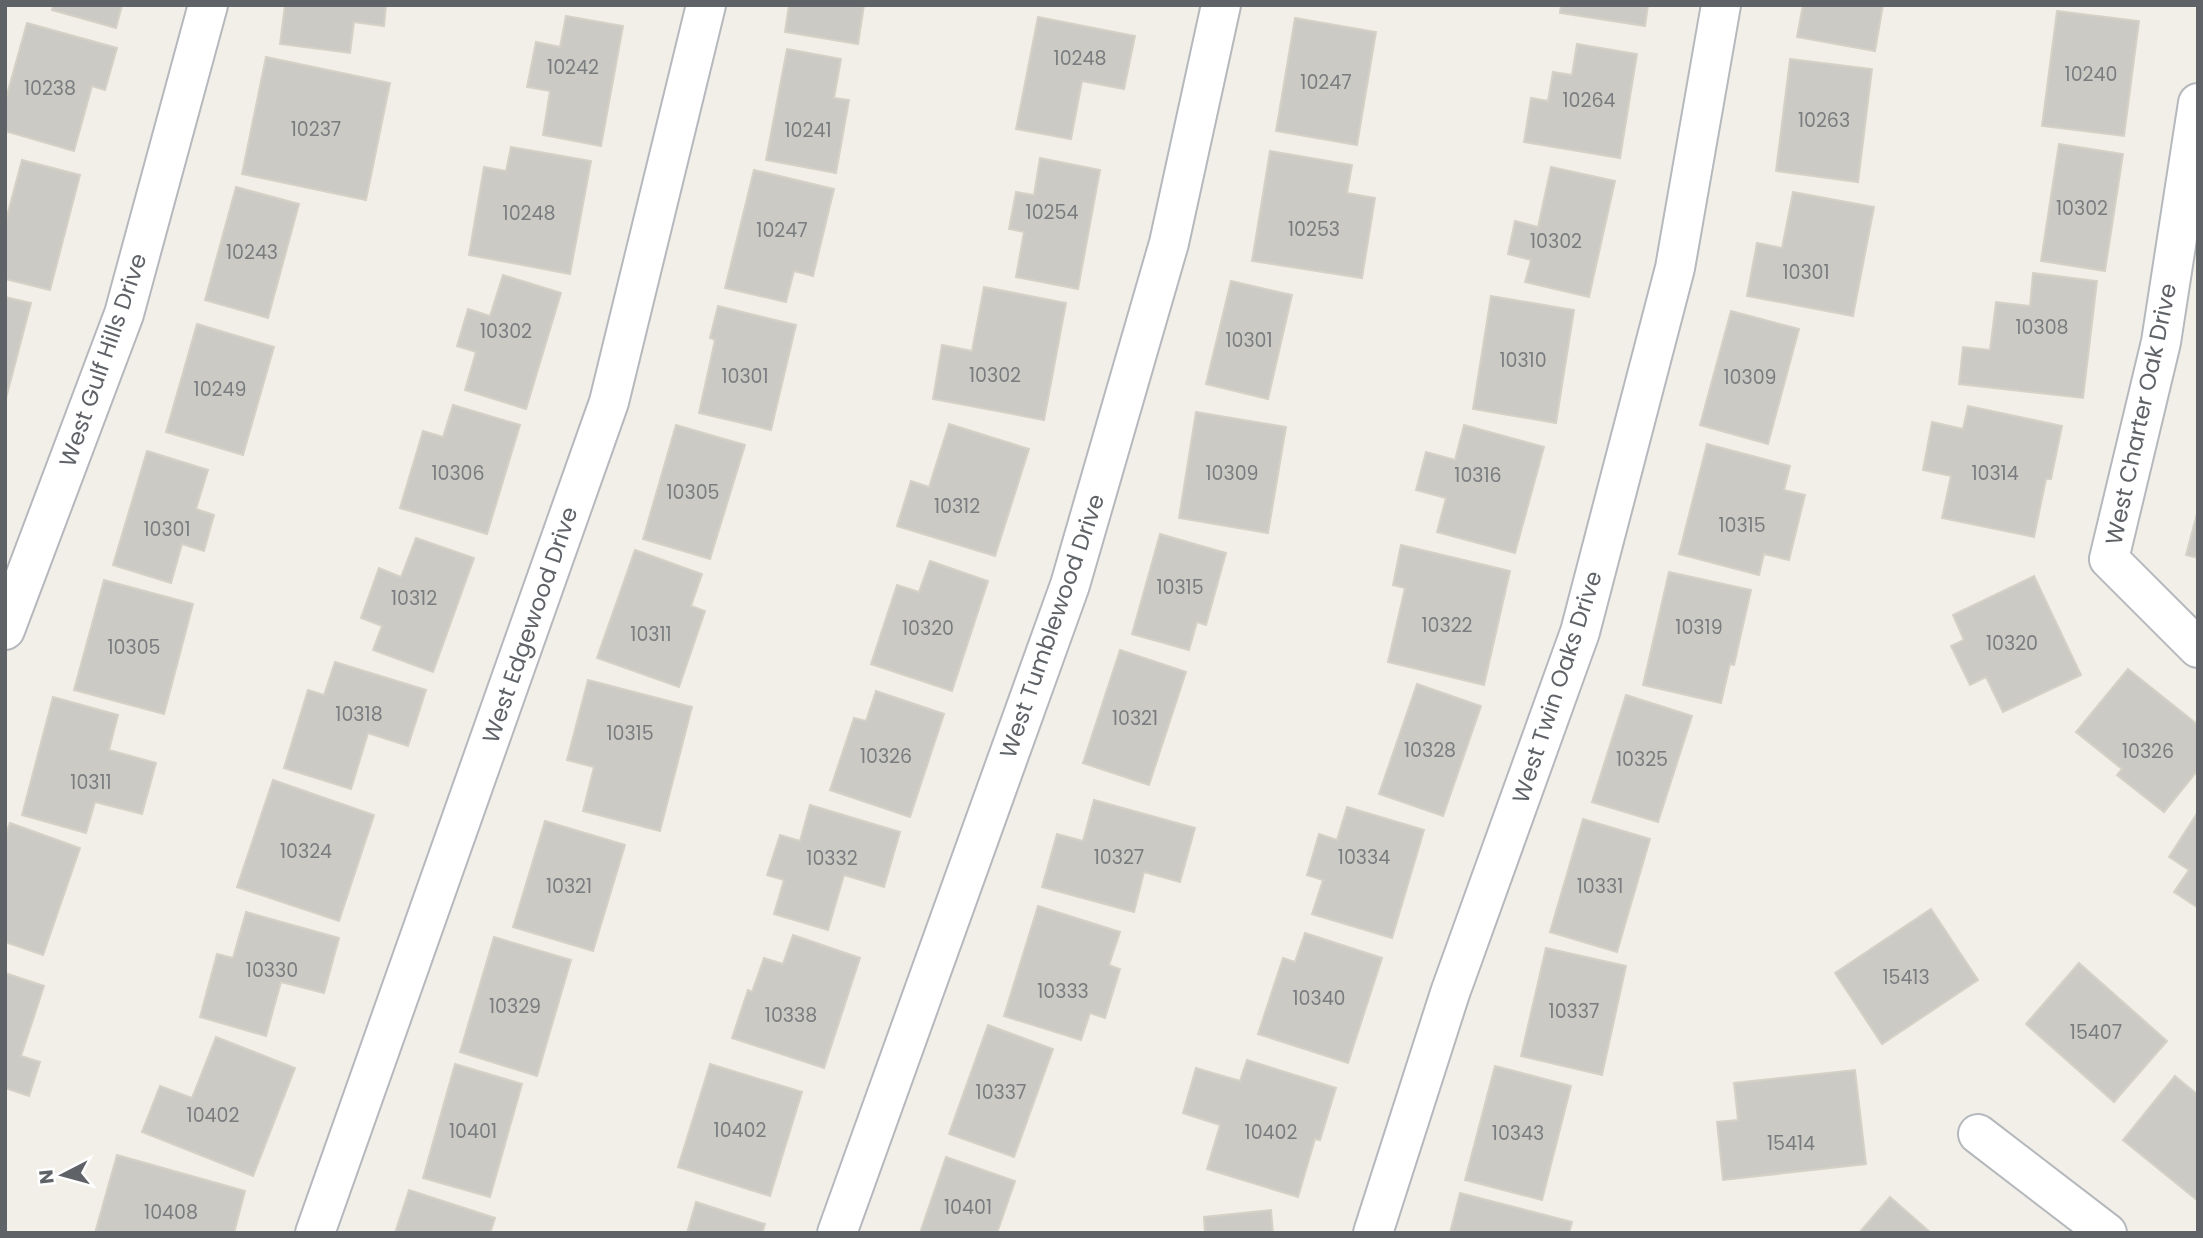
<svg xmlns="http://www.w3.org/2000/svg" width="2203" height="1238" font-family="Poppins,sans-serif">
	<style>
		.building { fill: #cccac5; stroke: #d6d1c6; stroke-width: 2 }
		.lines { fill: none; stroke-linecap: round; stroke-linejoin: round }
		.minor-casing { stroke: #b5b8bc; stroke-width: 42 }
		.minor { stroke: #fff; stroke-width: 38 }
		.labels { text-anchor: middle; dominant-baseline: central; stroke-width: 5; stroke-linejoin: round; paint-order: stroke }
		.number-label { font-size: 19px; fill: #7a7d7f }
		.street-label { font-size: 23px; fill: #5f6368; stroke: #fff }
	</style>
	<rect width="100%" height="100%" fill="#f1efe8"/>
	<g class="building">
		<path d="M53,5h69l-6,23 -64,-18z"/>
		<path d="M285,5h101l-2,21 -30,-4 -4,31 -70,-9z"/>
		<path d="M789,5h75l-6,39 -73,-12z"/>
		<path d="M1561,5h87l-3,21 -85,-13z"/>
		<path d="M1803,5h80l-8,46 -78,-14z"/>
		<path d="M2057,11l82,10 -15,115 -82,-10z"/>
		<path d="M566,16l57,10 -22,120 -58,-11 7,-44 -23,-4 9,-45 24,5z"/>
		<path d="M1038,17l97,19 -11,53 -42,-8 -11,58 -55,-10z"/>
		<path d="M1295,18l81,14 -19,113 -81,-14z"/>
		<path d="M27,23l90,25 -12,42 -13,-4 -18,65 -69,-20v-29z"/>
		<path d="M1577,44l60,10 -17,104 -96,-16 7,-44 17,3 5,-29 19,3z"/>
		<path d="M787,49l54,10 -7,39 15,2 -13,73 -70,-13z"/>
		<path d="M266,57l124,26 -24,117 -124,-26z"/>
		<path d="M1790,59l82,10 -14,113 -82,-11z"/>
		<path d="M2059,144l64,10 -18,117 -64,-10z"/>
		<path d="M511,147l80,14 -21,113 -101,-19 15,-88 22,4z"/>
		<path d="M1270,151l82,14 -5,28 28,5 -13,80 -110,-17z"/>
		<path d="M1040,158l60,12 -22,119 -62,-12 8,-45 -15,-3 7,-37 18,3z"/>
		<path d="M22,160l58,15 -30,115 -45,-11v-55z"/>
		<path d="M1551,167l64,14 -26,116 -64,-15 6,-22 -23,-6 7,-33 23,6z"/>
		<path d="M754,170l80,19 -21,87 -19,-5 -8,31 -61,-14z"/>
		<path d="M236,187l63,17 -31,114 -63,-18z"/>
		<path d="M1793,192l81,15 -21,109 -106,-20 10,-53 25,5z"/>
		<path d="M2033,273l64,8 -14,117 -124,-14 4,-37 27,3 6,-48 34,4z"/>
		<path d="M503,275l58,18 -35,116 -61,-19 11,-38 -19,-6 11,-37 22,7z"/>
		<path d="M1231,281l61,14 -24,104 -62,-15z"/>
		<path d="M984,287l82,16 -22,117 -111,-21 9,-54 30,6z"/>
		<path d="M1491,296l83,14 -18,113 -83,-14z"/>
		<path d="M5,297l26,6 -26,99z"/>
		<path d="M718,306l78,19 -25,105 -72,-17 16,-73 -5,-2z"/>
		<path d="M1731,311l68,18 -31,115 -68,-19z"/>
		<path d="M197,324l77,23 -31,108 -77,-23z"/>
		<path d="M453,405l67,20 -33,109 -87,-26 23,-77 20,6z"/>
		<path d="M1968,406l94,20 -11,53h-5l-12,58 -92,-19 9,-42 -28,-6 9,-48 31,7z"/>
		<path d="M1196,412l90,15 -18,106 -89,-15z"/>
		<path d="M949,424l80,25 -34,107 -98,-30 14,-45 18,6z"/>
		<path d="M676,425l69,20 -35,114 -67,-20z"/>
		<path d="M1464,425l80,22 -29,106 -78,-21 9,-34 -30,-8 10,-38 29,8z"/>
		<path d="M1707,444l83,22 -6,24 21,5 -16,65 -25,-6 -5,21 -80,-21z"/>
		<path d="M147,451l61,19 -12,39 18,6 -10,36 -22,-7 -11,39 -58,-18z"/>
		<path d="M2198,510v48l-12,-3z"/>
		<path d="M1160,534l66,19 -20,72 -9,-3 -8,28 -57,-16z"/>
		<path d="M416,538l58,20 -41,114 -60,-22 9,-24 -21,-8 18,-50 22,9z"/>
		<path d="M1401,545l109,26 -26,114 -96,-23 17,-74 -12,-3z"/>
		<path d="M635,550l67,24 -11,32 14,5 -26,76 -82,-29z"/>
		<path d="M930,561l58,20 -36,110 -81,-27 26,-79 22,7z"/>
		<path d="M1669,572l82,18 -17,75 -4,-1 -9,39 -78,-18z"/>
		<path d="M2034,576l47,99 -78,37 -17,-35 -16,8 -19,-39 13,-6 -11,-25z"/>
		<path d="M104,580l89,24 -29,110 -90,-24z"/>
		<path d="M1120,650l66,22 -37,113 -66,-22z"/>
		<path d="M335,662l91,28 -18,56 -40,-13 -17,56 -67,-21 24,-78 16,5z"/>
		<path d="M2128,669l70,56v45l-34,42 -47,-37 5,-6 -46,-37z"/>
		<path d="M588,680l104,27 -32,124 -77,-20 11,-44 -27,-7z"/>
		<path d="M1417,684l64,22 -38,110 -64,-22z"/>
		<path d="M876,691l68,23 -34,103 -80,-27 24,-72 12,3z"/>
		<path d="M1626,695l66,21 -34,106 -66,-20z"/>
		<path d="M53,697l65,18 -9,35 47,13 -14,51 -47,-12 -9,31 -64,-18z"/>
		<path d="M273,780l101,35 -35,106 -102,-34z"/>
		<path d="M1094,800l101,28 -15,54 -36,-10 -10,40 -92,-25 15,-53 26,7z"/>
		<path d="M810,805l90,27 -16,55 -40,-12 -16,55 -54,-16 10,-34 -17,-5 13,-40 20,6z"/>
		<path d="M1347,807l77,23 -32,108 -80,-24 11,-34 -16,-5 12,-41 18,6z"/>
		<path d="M2198,812v96l-24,-16 15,-22 -20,-13z"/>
		<path d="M1583,819l67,20 -33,113 -67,-20z"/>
		<path d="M545,821l80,24 -32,106 -80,-24z"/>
		<path d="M10,823l70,25 -37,107 -38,-13v-105z"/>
		<path d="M1038,906l82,26 -11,33 11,4 -15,49 -15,-5 -9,27 -77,-24z"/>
		<path d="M1931,909l47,71 -96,64 -47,-71z"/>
		<path d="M246,912l93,26 -15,55 -43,-11 -15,54 -66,-19 17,-63 16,4z"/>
		<path d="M1305,933l77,25 -34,105 -90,-29 25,-76 12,4z"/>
		<path d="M793,935l67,23 -36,110 -92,-30 16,-48 4,2 12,-34 19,6z"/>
		<path d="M494,937l77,23 -34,116 -77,-24z"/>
		<path d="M1546,948l80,18 -24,109 -81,-19z"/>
		<path d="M2079,963l88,78 -53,61 -88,-78z"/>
		<path d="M5,973l39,13 -23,70 19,6 -11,34 -24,-8z"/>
		<path d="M988,1025l65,24 -39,108 -65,-23z"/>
		<path d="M216,1037l79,31 -42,108 -111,-44 18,-46 32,12z"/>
		<path d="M1247,1060l89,28 -16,52 -5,-1 -17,58 -91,-28 13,-44 -37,-12 13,-45 44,13z"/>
		<path d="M455,1064l67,20 -32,113 -67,-19z"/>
		<path d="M710,1064l92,28 -32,104 -92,-29z"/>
		<path d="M1495,1066l76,20 -29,114 -77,-20z"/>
		<path d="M1855,1070l11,94 -143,16 -6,-58 21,-2 -4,-37z"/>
		<path d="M2175,1076l23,19v106l-75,-61z"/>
		<path d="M117,1155l128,36 -11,42h-139z"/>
		<path d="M946,1157l69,24 -18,52h-77z"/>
		<path d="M409,1190l86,28 -5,15h-95z"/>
		<path d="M1460,1193l112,29 -3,11h-119z"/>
		<path d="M1890,1197l41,36h-72z"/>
		<path d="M696,1202l69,22 -3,9h-75z"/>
		<path d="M1271,1210l2,23h-68l-1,-16z"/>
	</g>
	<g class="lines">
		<g class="minor-casing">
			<g id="minor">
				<path d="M2198,103l-37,239 -52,217 89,89"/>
				<path d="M5,630l119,-316 84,-309"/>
				<path d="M1978,1134l129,99"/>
				<path d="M315,1233l294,-831 97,-397"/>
				<path d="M837,1233l233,-648 99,-342 52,-238"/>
				<path d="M1373,1233l77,-240 130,-361 95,-364 46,-263"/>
			</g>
		</g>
		<use href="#minor" class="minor"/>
	</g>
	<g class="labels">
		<g class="number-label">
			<text x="1080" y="58">10248</text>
			<text x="573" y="67">10242</text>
			<text x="2091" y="74">10240</text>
			<text x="1326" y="82">10247</text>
			<text x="50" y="88">10238</text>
			<text x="1589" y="100">10264</text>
			<text x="1824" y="120">10263</text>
			<text x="316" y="129">10237</text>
			<text x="808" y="130">10241</text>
			<text x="2082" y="208">10302</text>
			<text x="1052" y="212">10254</text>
			<text x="529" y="213">10248</text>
			<text x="1314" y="229">10253</text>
			<text x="782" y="230">10247</text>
			<text x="1556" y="241">10302</text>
			<text x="252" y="252">10243</text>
			<text x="1806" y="272">10301</text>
			<text x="2042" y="327">10308</text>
			<text x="506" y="331">10302</text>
			<text x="1249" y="340">10301</text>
			<text x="1523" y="360">10310</text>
			<text x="995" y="375">10302</text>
			<text x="745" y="376">10301</text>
			<text x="1750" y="377">10309</text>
			<text x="220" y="389">10249</text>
			<text x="458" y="473">10306</text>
			<text x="1232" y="473">10309</text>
			<text x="1995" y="473">10314</text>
			<text x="1478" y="475">10316</text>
			<text x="693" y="492">10305</text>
			<text x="957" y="506">10312</text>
			<text x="1742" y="525">10315</text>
			<text x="167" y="529">10301</text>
			<text x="1180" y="587">10315</text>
			<text x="414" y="598">10312</text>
			<text x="1447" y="625">10322</text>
			<text x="1699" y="627">10319</text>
			<text x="928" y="628">10320</text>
			<text x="651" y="634">10311</text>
			<text x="2012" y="643">10320</text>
			<text x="134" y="647">10305</text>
			<text x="359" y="714">10318</text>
			<text x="1135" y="718">10321</text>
			<text x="630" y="733">10315</text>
			<text x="1430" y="750">10328</text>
			<text x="2148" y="751">10326</text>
			<text x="886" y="756">10326</text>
			<text x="1642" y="759">10325</text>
			<text x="91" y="782">10311</text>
			<text x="306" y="851">10324</text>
			<text x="1119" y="857">10327</text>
			<text x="1364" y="857">10334</text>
			<text x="832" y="858">10332</text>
			<text x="569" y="886">10321</text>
			<text x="1600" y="886">10331</text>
			<text x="272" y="970">10330</text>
			<text x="1906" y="977">15413</text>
			<text x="1063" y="991">10333</text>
			<text x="1319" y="998">10340</text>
			<text x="515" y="1006">10329</text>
			<text x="1574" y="1011">10337</text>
			<text x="791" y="1015">10338</text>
			<text x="2096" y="1032">15407</text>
			<text x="1001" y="1092">10337</text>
			<text x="213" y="1115">10402</text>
			<text x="740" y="1130">10402</text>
			<text x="473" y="1131">10401</text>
			<text x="1271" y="1132">10402</text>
			<text x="1518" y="1133">10343</text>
			<text x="1791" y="1143">15414</text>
			<text x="968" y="1207">10401</text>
			<text x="171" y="1212">10408</text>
		</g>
		<g class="street-label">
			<text transform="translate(103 360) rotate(-71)">West Gulf Hills Drive</text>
			<text transform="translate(2141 414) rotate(-78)">West Charter Oak Drive</text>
			<text transform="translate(530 625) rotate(-71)">West Edgewood Drive</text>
			<text transform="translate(1052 626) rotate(-71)">West Tumblewood Drive</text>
			<text transform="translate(1557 687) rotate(-72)">West Twin Oaks Drive</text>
		</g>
	</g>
	<rect width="2203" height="1238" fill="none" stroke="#5f6368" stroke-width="14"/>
	<g transform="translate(63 1175) rotate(264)" stroke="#ffffff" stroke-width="5" paint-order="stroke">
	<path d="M0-5L12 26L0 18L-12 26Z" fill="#5f6368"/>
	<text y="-10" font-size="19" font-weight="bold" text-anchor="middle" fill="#5f6368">N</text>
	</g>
</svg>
